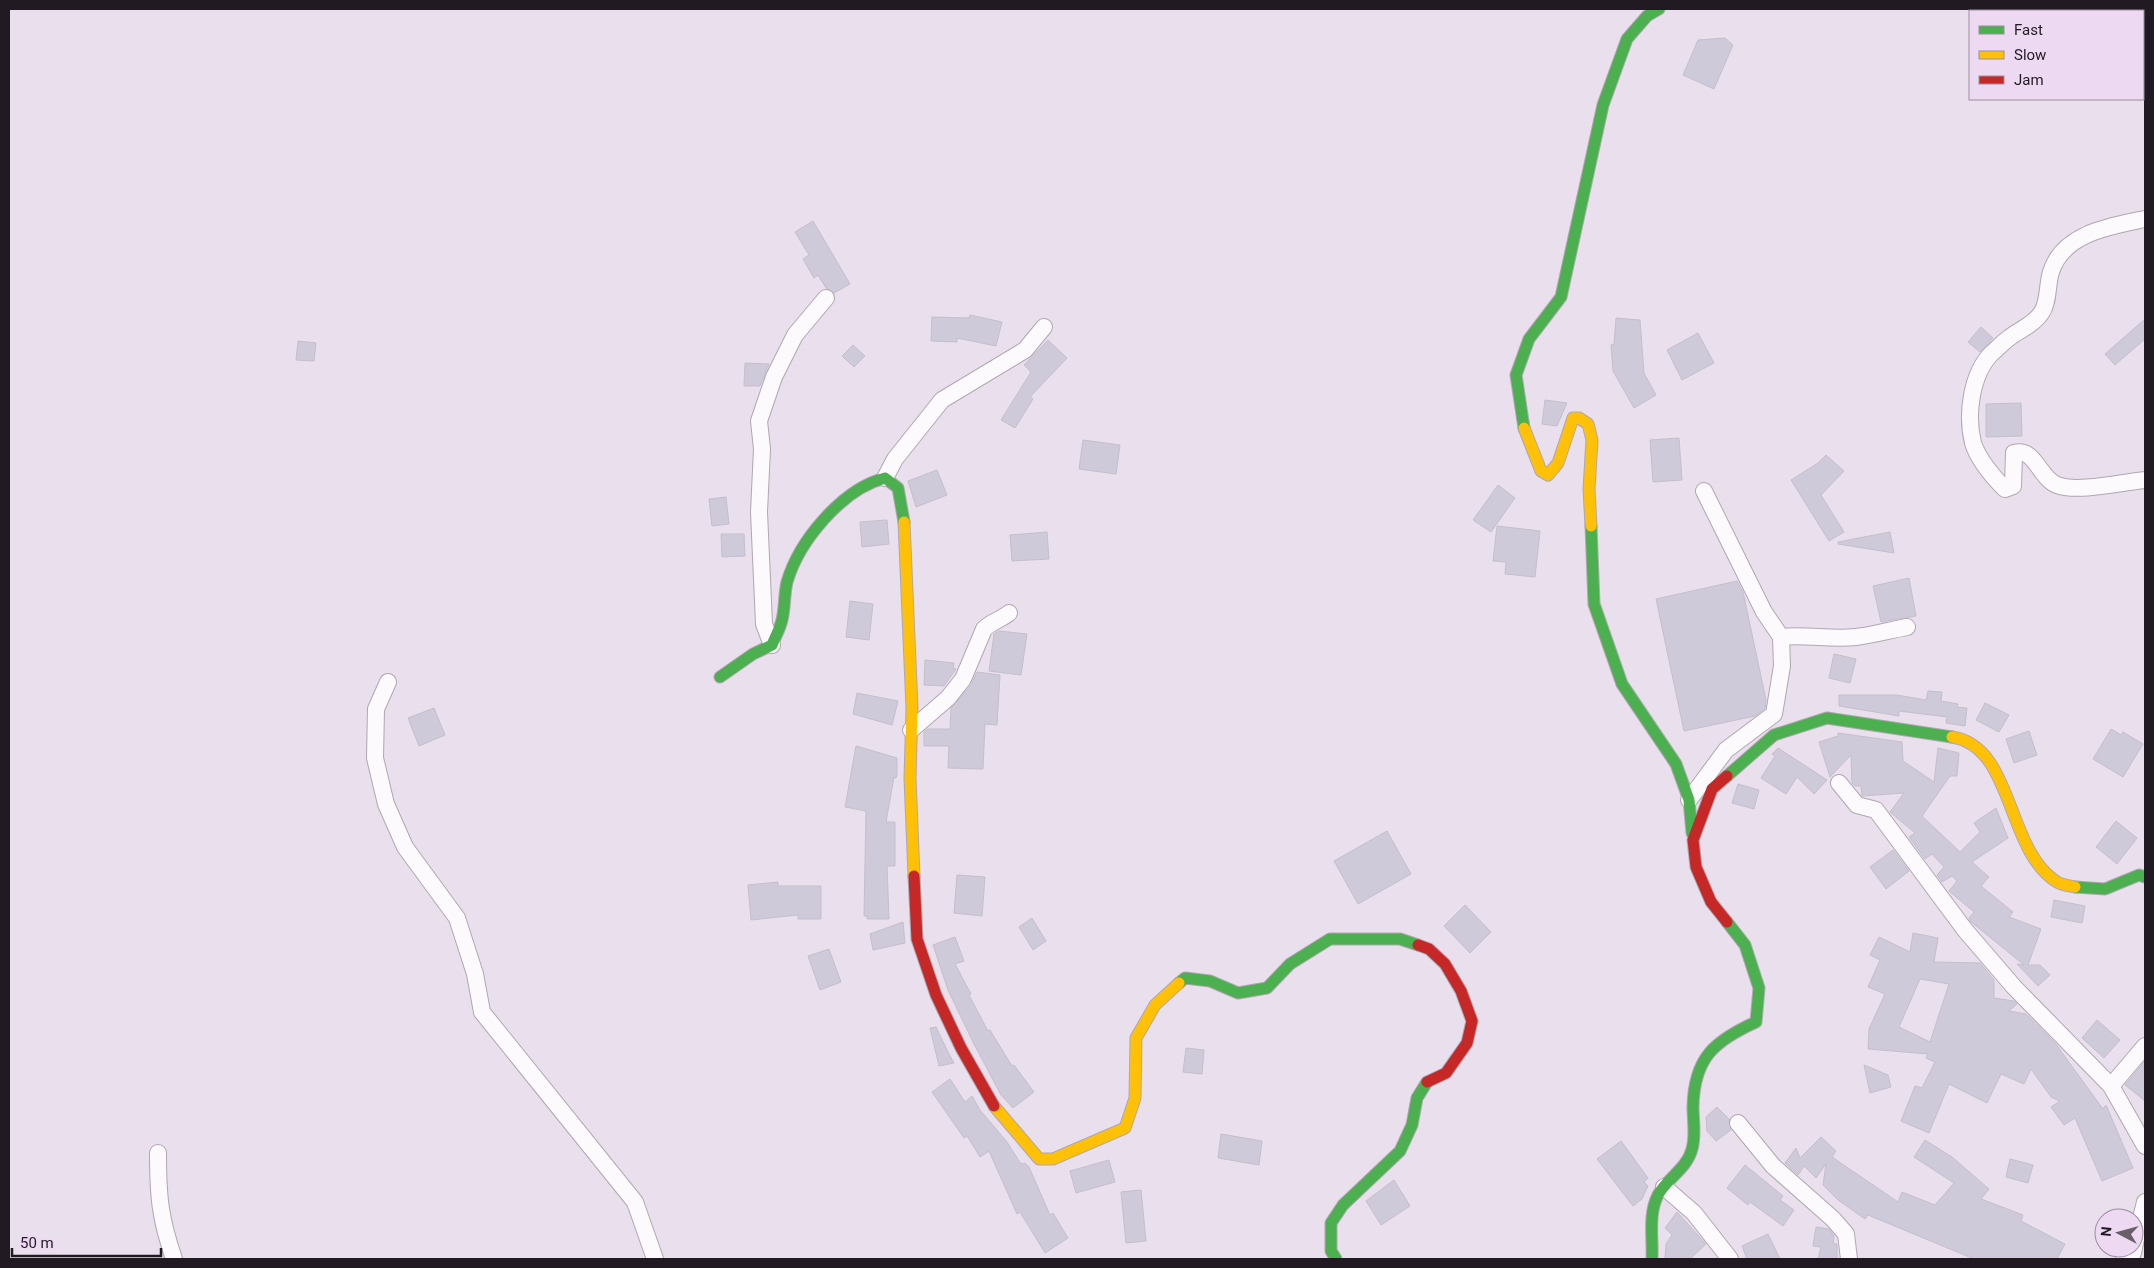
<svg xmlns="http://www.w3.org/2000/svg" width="2154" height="1268" font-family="Roboto,sans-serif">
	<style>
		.building { fill: #cecad9; stroke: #c4bfca; fill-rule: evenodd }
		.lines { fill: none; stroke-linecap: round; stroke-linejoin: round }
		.street-casing { stroke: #b0a7b2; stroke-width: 18 }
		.fast-casing { stroke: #b0a7b2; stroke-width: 13 }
		.slow-casing { stroke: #b0a7b2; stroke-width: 13 }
		.jam-casing { stroke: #b0a7b2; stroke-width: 13 }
		.street { stroke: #fcfafc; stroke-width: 16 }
		.fast { stroke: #4caf50; stroke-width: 11 }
		.slow { stroke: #ffc107; stroke-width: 11 }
		.jam { stroke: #c62828; stroke-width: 11 }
	</style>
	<rect width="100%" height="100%" fill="#eadfec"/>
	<g class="building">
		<path d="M1725,38l8,7 -19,44 -31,-14 15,-35z"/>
		<path d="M813,221l37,63 -16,9 -8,-5 -8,-13 -4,3 -11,-19 6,-4 -14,-23z"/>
		<path d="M970,315l32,7 -6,24 -39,-8v4l-26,-1 1,-24 37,1z"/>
		<path d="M1616,318l24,2 4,53 12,22 -22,13 -21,-37 -2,-26 3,-1z"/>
		<path d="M2145,319v20l-30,26 -10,-11z"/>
		<path d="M1981,327l12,11 -13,14 -12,-10z"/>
		<path d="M1698,333l16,30 -32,17 -15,-30z"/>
		<path d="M1048,340l19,18 -37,39 3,2 -18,29 -14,-8 30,-48 -7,-7z"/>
		<path d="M298,341l18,2 -2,18 -18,-1z"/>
		<path d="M853,345l12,11 -11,11 -12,-11z"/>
		<path d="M745,363l24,1 -9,22h-16z"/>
		<path d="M1545,400l22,3 -10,23 -15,-2z"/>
		<path d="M2021,403l1,33 -36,1v-33z"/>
		<path d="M1679,438l3,42 -29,2 -3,-42z"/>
		<path d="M1083,440l37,5 -4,29 -37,-5z"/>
		<path d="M1826,455l18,16 -23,24 23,37 -15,9 -38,-61 27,-17z"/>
		<path d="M937,470l10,25 -31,12 -8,-26z"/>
		<path d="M1498,485l17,13 -24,34 -18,-12z"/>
		<path d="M726,497l3,27 -17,2 -3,-27z"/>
		<path d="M887,520l2,24 -27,3 -2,-25z"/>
		<path d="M1497,526l43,5 -5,46 -30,-3 1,-12 -13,-1z"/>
		<path d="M1047,532l2,27 -37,2 -2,-26z"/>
		<path d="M1890,532l4,21 -56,-9v-2z"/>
		<path d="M721,534h23l1,22 -23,1z"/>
		<path d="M1909,578l7,38 -35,6 -8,-36z"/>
		<path d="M1737,581l6,11 23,108 -1,8 -10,8 -71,15 -28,-132z"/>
		<path d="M850,601l23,3 -4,36 -23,-3z"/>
		<path d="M999,631l28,3 -6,41 -32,-4 5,-37z"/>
		<path d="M1834,654l22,5 -6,24 -21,-5z"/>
		<path d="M925,660l29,3 -1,5 3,1 -12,17 -20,-1z"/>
		<path d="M977,672l23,3 -3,50 -12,-1 -2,45 -35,-1 1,-22h-25v-14l4,-3h22l1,-21 20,-23z"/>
		<path d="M1928,691l14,1 -1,9 17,3 -1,3 10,1 -2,18 -19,-3 1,-6 -48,-6v5l-60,-10v-11h58l29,5z"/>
		<path d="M857,693l41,8 -6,24 -39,-11z"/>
		<path d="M1985,703l24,12 -10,17 -23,-12z"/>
		<path d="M434,708l11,27 -26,11 -11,-28z"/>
		<path d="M2111,729l10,6 2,-3 20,12 -20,33 -30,-18z"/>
		<path d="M2029,731l8,24 -23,8 -8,-24z"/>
		<path d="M1838,733l64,9 1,19 31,21 4,-34 21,5 -2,23h-7l-28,40 38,36 20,-20 -6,-9 22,-15 12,30 -36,24 17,15 -8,9 32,26 -4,5 32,12 -13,36h12l10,10 -12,11 -21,-22 7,1 -54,-44 -1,-3 5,-6 -25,-21 8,-10 -5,-5 -10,6 -5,-7 7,-8 -12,-13 -7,5 -16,-22 6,-4 -25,-21 14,-19 -42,3 -1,-10h-6l-3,-3 -1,-28 -21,22 -11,-35 19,-6z"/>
		<path d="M856,746l41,12v17l-1,3 -2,-1 -8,45h9v44h-8l2,53h-22v-3h-3l2,-105 -21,-4z"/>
		<path d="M1778,748l20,13 29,19 -13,14 -17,-17 -11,17 -25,-16 14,-22 -3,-2z"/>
		<path d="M1738,784l21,6 -5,19 -22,-6z"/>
		<path d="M2116,821l21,17 -20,26 -21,-17z"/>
		<path d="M1387,831l24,43 -53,30 -24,-43z"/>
		<path d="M1893,850l16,21 -23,18 -16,-22z"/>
		<path d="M957,875l28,2 -3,39 -28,-3z"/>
		<path d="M778,882v4h43v33h-23v-4l-47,5 -3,-35z"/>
		<path d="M2054,900l31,6 -3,17 -31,-6z"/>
		<path d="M1465,905l26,27 -21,21 -26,-27z"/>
		<path d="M1032,918l14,23 -13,9 -14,-23z"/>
		<path d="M903,922l2,21 -32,7 -3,-16z"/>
		<path d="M1913,933l25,5 -4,24 46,1 14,17v18l20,3 3,3 -8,7 17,3 29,29 48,66 3,-4 27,63 -31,13 -27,-63 -11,7 -13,-18 9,-6 -9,-4 -20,-28 -7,15 -23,-10 -14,29 -38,-19 -20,49 -28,-12 14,-35 7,2 13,-26 -9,-4 2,-4 -60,-5 1,-20 16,-35 -17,-7 12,-27 -10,-5 9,-18 31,15zM1920,979l29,5 -19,58 -31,-15z"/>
		<path d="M955,937l9,24 -9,3 16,30 -2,1 19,36 2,-1 22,36 2,-1 20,27 -21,16 -12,-13 -28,-53 -25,-52 -15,-45z"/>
		<path d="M829,949l12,33 -21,8 -12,-34z"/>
		<path d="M2097,1020l23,20 -16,18 -22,-20z"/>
		<path d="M936,1027l13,27 5,9 -15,3 -9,-38z"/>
		<path d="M1186,1048l18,2 -2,24 -19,-2z"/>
		<path d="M2145,1061v40l-20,-16z"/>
		<path d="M1864,1065l24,10 3,12 -21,6z"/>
		<path d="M950,1079l15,23 7,-6 8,14 27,32 14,22 4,-1 4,4 21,48 3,-2 15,25 -23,15 -25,-41 -3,2 -28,-63 -9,6 -13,-21 -3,2 -32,-46z"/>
		<path d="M1717,1107l12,12 2,11 -15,11 -9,-10 -1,-14z"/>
		<path d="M1221,1134l41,7 -3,24 -41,-7z"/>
		<path d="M1821,1137l15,14 -4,6 66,45 4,-10 33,13 19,-22 -40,-26 11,-17 27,17 37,32 -8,10 42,16 -2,6 44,23 -8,15h-83l-106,-44 -3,4 -27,-19 -15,-15 3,-21 -10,14 -12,-12 -6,9 -13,-12 11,-15 4,10z"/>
		<path d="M1621,1141l27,37 -4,4 4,4 -6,13 -9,7 -36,-47z"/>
		<path d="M2010,1159l23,6 -5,18 -22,-6z"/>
		<path d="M1109,1160l6,22 -39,11 -6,-22z"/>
		<path d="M1745,1165l38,31 -3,4 14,10 -11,16 -33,-24 -2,3 -21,-17z"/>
		<path d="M1394,1180l16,26 -29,19 -15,-24z"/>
		<path d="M1141,1190l5,51 -20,2 -5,-51z"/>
		<path d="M1677,1212l29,32 -16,15h-25l1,-15 6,-9 -7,-7z"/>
		<path d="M1816,1227l13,2 5,7 -1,7 4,1v15h-19l3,-12 -8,-1z"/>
		<path d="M1768,1234l12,25h-33l-5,-13z"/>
	</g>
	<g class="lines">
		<g class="street-casing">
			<g id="street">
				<path d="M2145,219c-34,7 -82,14 -94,53 -4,12 -2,29 -9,40 -8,13 -22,17 -33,26 -6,4 -11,10 -17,15 -21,21 -26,62 -19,90 5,16 21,35 32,46l8,-3 1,-33c21,-6 25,25 43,32 20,8 66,-3 88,-5"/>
				<path d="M885,478l10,-19 47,-59 83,-50 19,-23"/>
				<path d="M1781,637c25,-3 50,3 75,0 17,-2 34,-7 51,-10"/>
				<path d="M772,645l-8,-21 -5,-112 3,-63 -3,-28 15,-44 21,-42 31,-37"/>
				<path d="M388,682l-12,27 -1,49 11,46 19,43 52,71 18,56 7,38 153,190 20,57"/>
				<path d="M911,730l37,-32 15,-19 21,-50c7,-7 16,-9 25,-16"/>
				<path d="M1839,783l18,22 19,5 89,120 49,57 97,99 34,60"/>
				<path d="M1689,800l37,-50 48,-36 8,-48 -1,-29 -17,-25 -60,-121"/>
				<path d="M2111,1086l34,-40"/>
				<path d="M1738,1123l35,43 60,53 13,15 3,25"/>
				<path d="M158,1153c0,44 2,65 16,106"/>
				<path d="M1664,1187l30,26 36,46"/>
				<path d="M2134,1247l11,-45"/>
				<path d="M2124,1259l9,-6 1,-5"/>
			</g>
		</g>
		<g class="fast-casing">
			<g id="fast">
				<path d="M1524,428l-8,-53 13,-36 32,-42 42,-192 24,-66 20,-23 12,-7"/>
				<path d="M1591,526l3,78 28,80 54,80 13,36 3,33"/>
				<path d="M720,677l33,-23 19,-9c3,-8 8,-16 10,-25 3,-12 2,-25 5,-38 12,-41 55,-93 98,-104l13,10 6,34"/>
				<path d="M1727,776l47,-41 53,-17 125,19"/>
				<path d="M2075,887l30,2 34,-14 6,2"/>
				<path d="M1179,983l6,-5 25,3 28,12 29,-5 23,-24 40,-25h70l18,6"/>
				<path d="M1336,1259l-5,-8v-28l12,-18 57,-54 12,-26 5,-27 10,-16"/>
				<path d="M1652,1259c1,-21 -4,-45 6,-64 9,-17 29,-26 34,-46 4,-13 1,-28 1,-42 1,-49 21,-66 63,-85l3,-34 -14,-43 -18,-23"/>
			</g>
		</g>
		<g class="slow-casing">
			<g id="slow">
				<path d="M1524,428l17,43 7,4 10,-12 15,-45h6l9,6 4,16 -3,49 2,37"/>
				<path d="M904,522l8,186 -2,70 4,98"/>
				<path d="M1952,737c62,9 54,114 105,145 5,3 13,4 18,5"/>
				<path d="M994,1106l45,53h14l72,-31 10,-30 1,-60 19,-33 24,-22"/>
			</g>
		</g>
		<g class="jam-casing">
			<g id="jam">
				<path d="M1727,776l-15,13 -19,51 3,27 15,35 16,20"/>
				<path d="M914,876l3,63 19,56 25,53 33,58"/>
				<path d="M1418,945l11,4 16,15 16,27 11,30 -5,22 -21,30 -19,9"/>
			</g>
		</g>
		<use href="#street" class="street"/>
		<use href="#fast" class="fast"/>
		<use href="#slow" class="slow"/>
		<use href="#jam" class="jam"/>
	</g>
	<rect width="2154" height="1268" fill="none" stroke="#221a23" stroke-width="20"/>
	<rect x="1969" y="10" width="175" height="90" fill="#eed9f2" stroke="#9c8d9f"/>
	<rect x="1979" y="26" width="25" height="8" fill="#4caf50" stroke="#9c8d9f"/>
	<text x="2014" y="35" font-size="15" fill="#221a23">Fast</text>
	<rect x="1979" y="51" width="25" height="8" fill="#ffc107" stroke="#9c8d9f"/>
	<text x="2014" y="60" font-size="15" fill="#221a23">Slow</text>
	<rect x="1979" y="76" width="25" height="8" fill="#c62828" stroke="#9c8d9f"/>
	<text x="2014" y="85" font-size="15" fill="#221a23">Jam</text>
	<g transform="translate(2119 1233) rotate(276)"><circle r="24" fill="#eed9f2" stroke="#9c8d9f"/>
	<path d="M0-4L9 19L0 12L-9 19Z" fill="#685f69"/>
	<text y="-8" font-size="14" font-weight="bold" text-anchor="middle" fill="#221a23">N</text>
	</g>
	<path d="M12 1248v8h149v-8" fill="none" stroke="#221a23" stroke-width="2.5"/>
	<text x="20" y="1248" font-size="15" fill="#221a23" stroke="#eed9f2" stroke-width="4" paint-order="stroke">50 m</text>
</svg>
